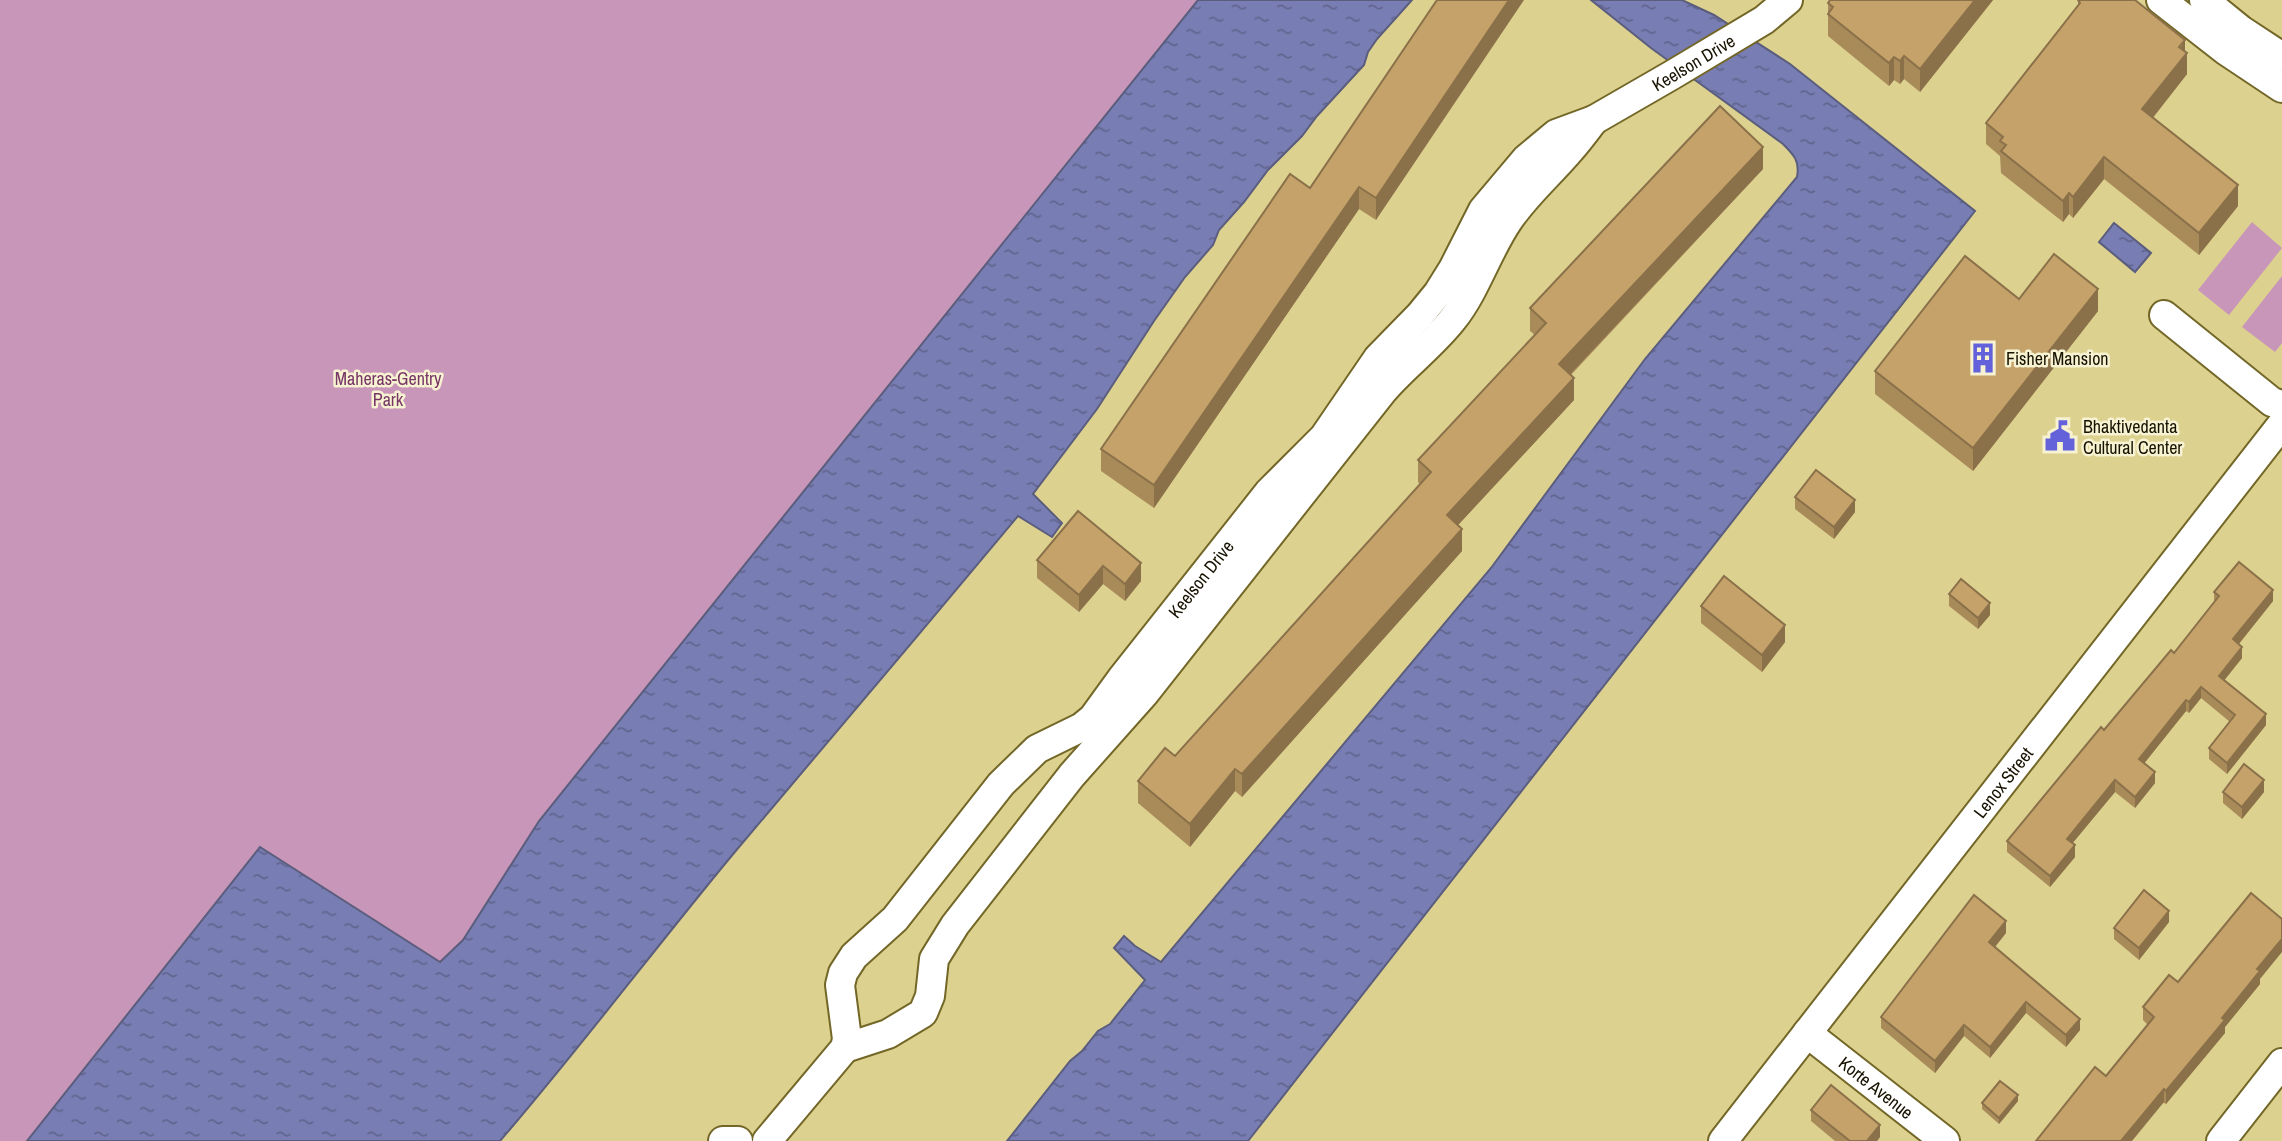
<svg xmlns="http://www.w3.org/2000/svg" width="2282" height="1141" font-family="'Archivo Narrow',sans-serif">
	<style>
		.green { fill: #c896b8 }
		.water { fill: url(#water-ripples); stroke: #5b5d7d; stroke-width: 2 }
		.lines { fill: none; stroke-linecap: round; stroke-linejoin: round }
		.minor-casing { stroke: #736727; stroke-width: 32 }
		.minor { stroke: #fff; stroke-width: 28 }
		.wall { fill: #a98b5a }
		.shaded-wall { fill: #8a714a }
		.building { fill: #c5a269; stroke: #8a714a; stroke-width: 2 }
		.labels { text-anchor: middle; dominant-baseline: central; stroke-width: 5; stroke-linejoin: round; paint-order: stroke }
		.street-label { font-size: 18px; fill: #171200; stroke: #f7f2d1 }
		.poi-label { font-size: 18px; fill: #171200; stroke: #f7f2d1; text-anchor: start }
		.park-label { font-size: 18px; fill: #783666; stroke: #f7f2d1 }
	</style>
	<defs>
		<pattern id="water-ripples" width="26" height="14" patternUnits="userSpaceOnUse" patternTransform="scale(1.75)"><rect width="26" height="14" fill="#787db3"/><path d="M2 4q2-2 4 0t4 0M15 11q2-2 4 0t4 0" fill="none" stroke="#61658f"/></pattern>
	</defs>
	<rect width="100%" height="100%" fill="#ddd190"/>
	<g class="green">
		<path d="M0,0h1198l-659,821 -76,119 -23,23 -180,-116 -233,294h-27z"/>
		<path d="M2252,222l30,26 -53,67 -31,-25z"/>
		<path d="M2282,276v67l-7,9 -33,-25z"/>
	</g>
	<g class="water">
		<path d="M1198,0h214l-35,39 -9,13 -4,13 -47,51 -15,20 -34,34 -24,32 -25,28 -6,15 -28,32 -31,44 -57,88 -64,85 29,29 -10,14 -34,-21c-94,113 -189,224 -284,337 -79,95 -153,194 -234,288h-473l233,-294 180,115 23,-22 76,-119z"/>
		<path d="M1591,0h91l32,15 76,49 185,147 -727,930h-241l63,-80 12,-10 16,-20 12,-7 35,-44 -31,-32 10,-12 11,10 26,16 330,-394 154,-209 152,-182c3,-16 -3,-22 -14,-33l-132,-96z"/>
		<path d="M2114,223l37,30 -16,19 -36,-30z"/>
	</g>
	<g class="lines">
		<g class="minor-casing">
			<g id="minor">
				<path d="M2161,0l64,50 57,38"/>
				<path d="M2204,0l37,30 41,27"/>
				<path d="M2164,315l108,87 10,3"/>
				<path id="s1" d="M1807,1033l138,108"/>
				<path d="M845,1048l43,-14 35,-21 7,-17 4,-37 21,-34 117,-150 72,-81 238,-302c22,-26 50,-46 71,-73 23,-29 34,-67 55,-98 18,-27 42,-47 63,-72 8,-9 16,-20 23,-29"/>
				<path d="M723,1141h15"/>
				<path id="s2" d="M767,1141l78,-93 2,-9 -7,-54 3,-12 11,-17 41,-37 106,-135 36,-35 45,-22 11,-9 29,-40 147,-186 55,-55 54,-79 42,-43 18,-22 15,-24 30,-59 43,-51 30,-25 38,-14 78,-45 92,-55 24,-20"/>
				<path id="s3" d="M1723,1141l559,-717"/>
				<path d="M2221,1141l61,-78"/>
			</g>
		</g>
		<use href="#minor" class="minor"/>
	</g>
	<g class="wall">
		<path d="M1437,0l-61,220 -17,-11 -205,299 -53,-37v-22l209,-261z"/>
		<path d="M1830,0h163l-73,92 -16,-13 -4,5 -6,-4 -5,6 -61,-50v-33z"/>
		<path d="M2078,0l107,52 2,22 -34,44 85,88 -39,49 -95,-76 -31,39 -4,-4 -6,8 -62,-49 -1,-17 -14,-12v-21l92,-117z"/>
		<path d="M1763,169l-192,206 3,25 -116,125 4,26 -220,246 -7,-6 -45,56 -52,-44v-22l37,-25 245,-272 -2,-2v-22l117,-125 -5,-4v-23z"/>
		<path d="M2019,299l79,12 -125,160 -98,-77v-23z"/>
		<path d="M1795,497l60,15 -21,27 -39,-30z"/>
		<path d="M1078,511l63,70 -16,20 -22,-17 -24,28 -42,-34v-18z"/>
		<path d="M2214,592l59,9 -34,43 3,14 -18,22 42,45 -39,49 -18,-15v-11l21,-26 -29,-24 -12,15 -3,-2 -42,52 11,20 -20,25 -20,-16 -43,51 3,14 -25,30 -43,-35v-11l97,-111 70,-77 40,-51z"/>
		<path d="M1949,594l41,21 -12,14 -29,-23z"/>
		<path d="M1701,606l84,36 -23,30 -61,-49z"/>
		<path d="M2223,792h41l-22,27 -19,-16z"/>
		<path d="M2169,922l-30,38 -25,-21v-11z"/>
		<path d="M2006,933l-11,14 85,83 -14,17 -40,-34 -36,45 -26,-22 -29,37 -54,-45v-11z"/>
		<path d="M2260,979v5l-35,43v6l-59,71 -60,-28 42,-51 -5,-5v-13l35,-25z"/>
		<path d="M2018,1101l-19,23 -17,-15v-6z"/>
		<path d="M1811,1110l69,27 -3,4h-42l-24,-20z"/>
	</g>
	<g class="shaded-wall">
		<path d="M1509,0h15l-148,220v-22z"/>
		<path d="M1975,0h18l-73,92v-23z"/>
		<path d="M2185,40v16l2,-3v21l-45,57v-22z"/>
		<path d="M1904,56v23l-4,5v-23z"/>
		<path d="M1894,57v23l-5,6v-23z"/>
		<path d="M1763,147v22l-204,217v-22z"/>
		<path d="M2104,157v22l-31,39v-21z"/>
		<path d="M2238,185v21l-39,49v-22z"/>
		<path d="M1359,187v22l-205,299v-23z"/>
		<path d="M2069,193v21l-6,8v-21z"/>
		<path d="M2098,289v22l-125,160v-23z"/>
		<path d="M1574,378v22l-127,137v-22z"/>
		<path d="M1855,500v12l-21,27v-12z"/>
		<path d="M1462,529v22l-220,246v-23z"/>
		<path d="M1141,563v18l-16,20v-17z"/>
		<path d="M1103,566v18l-24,28v-17z"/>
		<path d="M2273,590v11l-40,50v-12z"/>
		<path d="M1990,603v12l-12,14v-11z"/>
		<path d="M1785,625v17l-23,30v-17z"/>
		<path d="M2242,647v11l-23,29v-11z"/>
		<path d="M2201,687v11l-12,15v-11z"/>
		<path d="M2186,700v11l-47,59v-11z"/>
		<path d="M2266,714v11l-39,49v-11z"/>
		<path d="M1235,769v22l-45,56v-23z"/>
		<path d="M2155,772v11l-20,25v-11z"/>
		<path d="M2115,780v12l-48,58v-11z"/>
		<path d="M2264,780v12l-22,27v-12z"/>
		<path d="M2075,845v12l-25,30v-11z"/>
		<path d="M2169,911v11l-30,38v-12z"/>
		<path d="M2006,921v12l-17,21v-12z"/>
		<path d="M2282,939v13l-22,27v5l-35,43v6l-59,71v-13l91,-122z"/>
		<path d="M2026,1002v11l-36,45v-11z"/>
		<path d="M2080,1019v11l-14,17v-12z"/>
		<path d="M1964,1025v11l-29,37v-12z"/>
		<path d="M2164,1089v13l-32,39h-11z"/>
		<path d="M2018,1095v6l-19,23v-6z"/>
		<path d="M1880,1125v12l-3,4h-10z"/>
	</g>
	<g class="building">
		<path d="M1437,0h72l-133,198 -17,-11 -205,298 -53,-36 189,-275 20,14z"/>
		<path d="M1830,0h145l-55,69 -16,-13 -4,5 -6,-4 -5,6 -61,-49 5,-7 -5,-4z"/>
		<path d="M2078,0h57l50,40 -6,7 8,6 -45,56 96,76 -39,48 -95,-76 -31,40 -4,-4 -6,8 -62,-50 5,-6 -6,-4 3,-4 -17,-14 94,-120z"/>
		<path d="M1720,106l43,41 -204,217 15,14 -127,137 15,14 -220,245 -7,-5 -45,55 -52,-43 27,-33 10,8 256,-284 -13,-12 128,-137 -16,-15z"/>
		<path d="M2054,254l44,35 -125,159 -98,-77 90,-115 54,43z"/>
		<path d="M1816,470l39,30 -21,27 -39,-30z"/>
		<path d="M1078,511l63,52 -16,21 -22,-18 -24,29 -42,-35z"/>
		<path d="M2239,562l34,28 -40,49 9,8 -23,29 47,38 -39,49 -18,-15 26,-33 -34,-28 -12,15 -3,-2 -47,59 16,13 -20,25 -20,-17 -48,59 8,6 -25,31 -43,-35 94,-114 3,3 67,-80 3,3 45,-57 -5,-4z"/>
		<path d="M1724,576l61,49 -23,30 -61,-49z"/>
		<path d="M1961,579l29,24 -12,15 -29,-24z"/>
		<path d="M2244,764l20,16 -22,27 -19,-15z"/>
		<path d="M2144,890l25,21 -30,37 -25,-20z"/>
		<path d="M2251,893l31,26v20l-25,30 3,2 -38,47 3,2 -59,71 -2,-2 -43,52h-85l59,-74 11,9 48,-59 -11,-10 26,-32 9,7z"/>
		<path d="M1974,895l32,26 -17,21 91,77 -14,16 -40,-33 -36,45 -26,-22 -29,36 -54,-44z"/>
		<path d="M2000,1081l18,14 -19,23 -17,-15z"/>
		<path d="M1831,1085l49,40 -13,16h-17l-39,-31z"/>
	</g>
	<defs>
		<g id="building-bare" transform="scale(2.415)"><path d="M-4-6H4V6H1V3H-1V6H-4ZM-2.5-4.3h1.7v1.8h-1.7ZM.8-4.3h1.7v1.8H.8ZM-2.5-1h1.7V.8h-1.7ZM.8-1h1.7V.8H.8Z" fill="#6362db" stroke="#f7f2d1" stroke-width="2.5" paint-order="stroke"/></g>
		<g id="civic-bare" transform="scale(2.415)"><path d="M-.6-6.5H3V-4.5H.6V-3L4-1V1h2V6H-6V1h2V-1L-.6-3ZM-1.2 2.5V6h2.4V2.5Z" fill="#6362db" stroke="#f7f2d1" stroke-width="2.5" paint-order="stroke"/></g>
	</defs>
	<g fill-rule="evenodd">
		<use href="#building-bare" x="1983" y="358"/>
		<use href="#civic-bare" x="2060" y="436"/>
	</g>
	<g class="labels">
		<g class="street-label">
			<text stroke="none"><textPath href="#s2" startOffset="1463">Keelson Drive</textPath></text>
			<text stroke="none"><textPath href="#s2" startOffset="735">Keelson Drive</textPath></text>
			<text stroke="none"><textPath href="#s3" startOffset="455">Lenox Street</textPath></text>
			<text stroke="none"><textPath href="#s1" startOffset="88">Korte Avenue</textPath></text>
		</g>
		<g class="poi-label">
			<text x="2006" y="358">Fisher Mansion</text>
			<text x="2083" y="426">Bhaktivedanta<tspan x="2083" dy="21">Cultural Center</tspan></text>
		</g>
		<g class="park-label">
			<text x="388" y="378">Maheras-Gentry<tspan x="388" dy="21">Park</tspan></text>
		</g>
	</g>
</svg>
